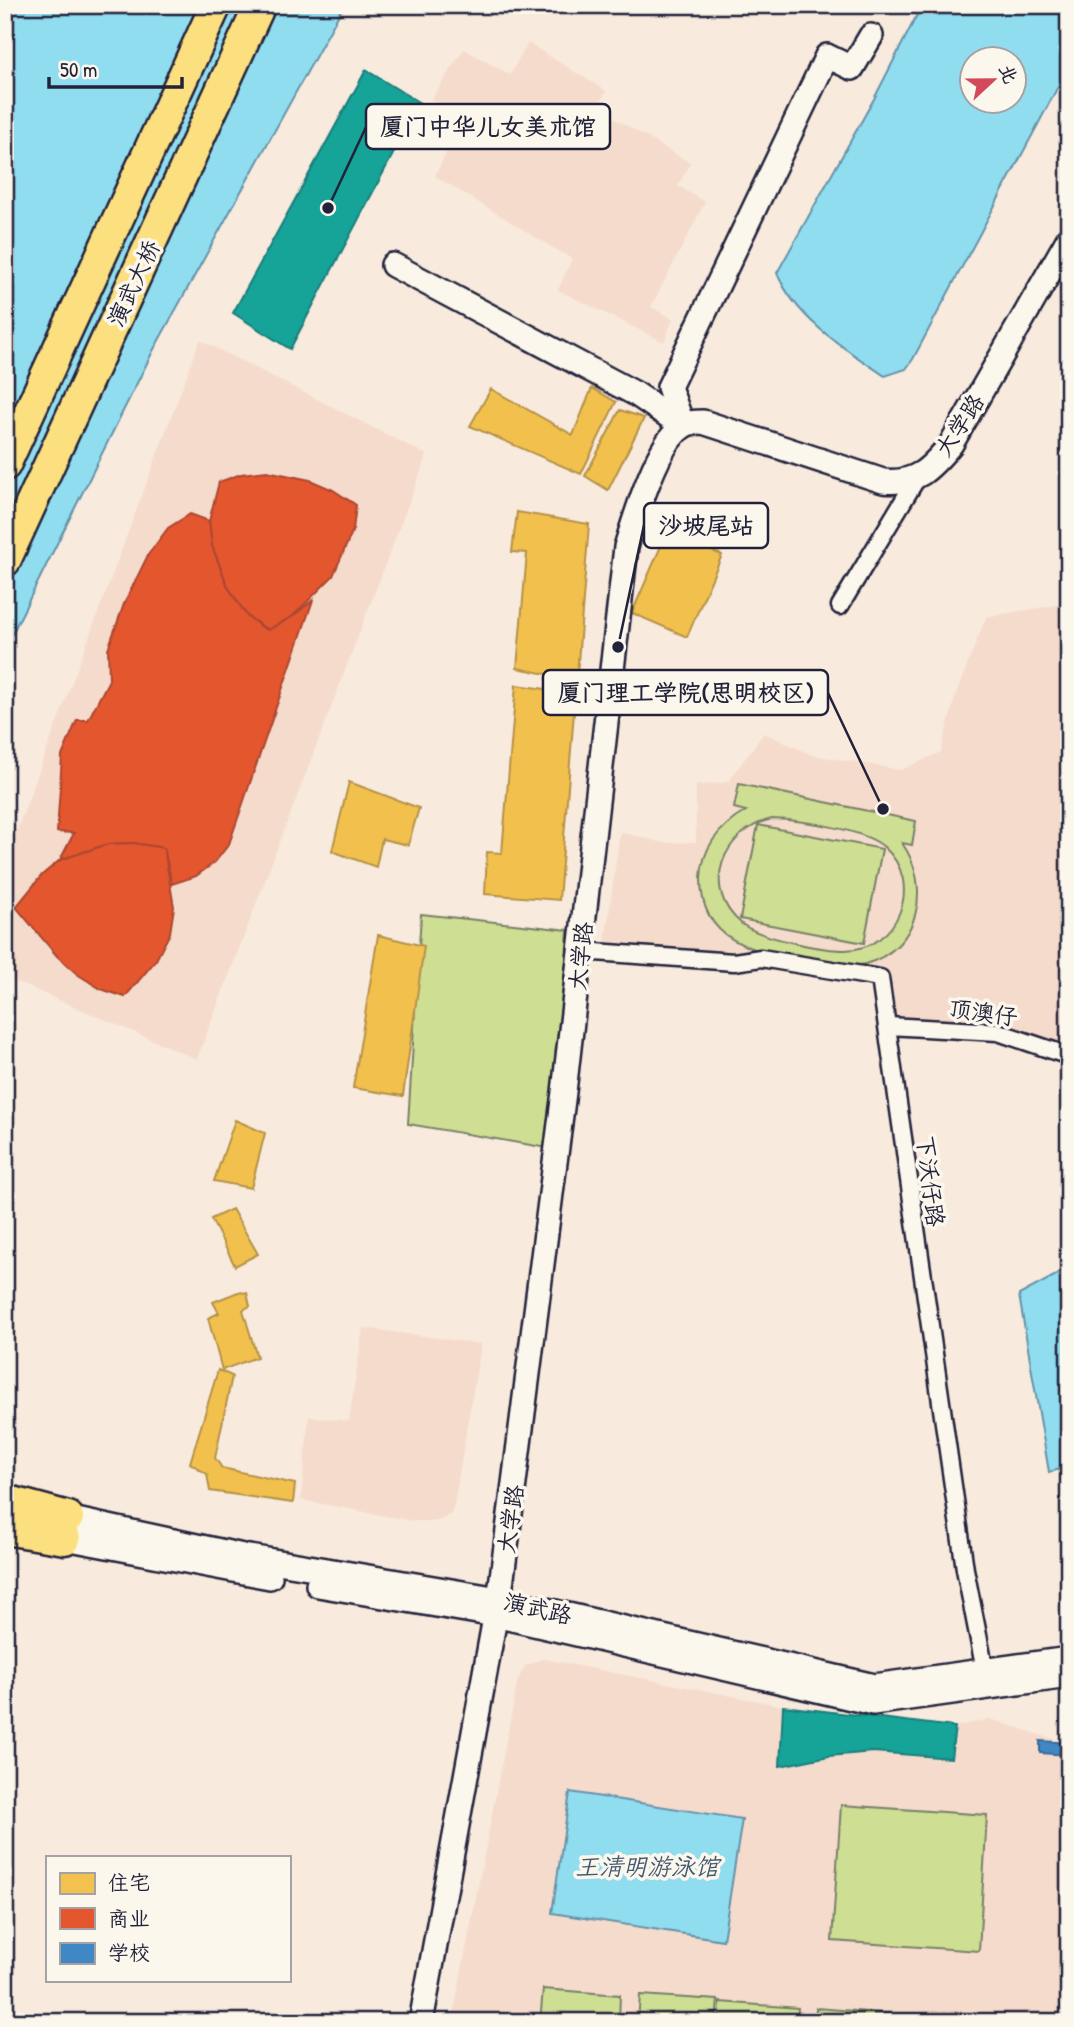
<svg xmlns="http://www.w3.org/2000/svg" width="1074" height="2027" font-family="'Patrick Hand','LXGW WenKai TC',sans-serif">
	<style>
		.built { fill: #f5dbcb }
		.green { fill: #cede93; stroke: #788067; stroke-width: 2; fill-rule: evenodd }
		.water { fill: #91ddf0; stroke: #6592a8; stroke-width: 2; fill-rule: evenodd }
		.homes { fill: #f2c14e; stroke: #b49148; stroke-width: 2 }
		.shops { fill: #e4572e; stroke: #aa4732; stroke-width: 2 }
		.schools { fill: #3f88c5; stroke: #36699c; stroke-width: 2 }
		.public { fill: #17a398; stroke: #1a7c7c; stroke-width: 2 }
		.lines { fill: none; stroke-linecap: round; stroke-linejoin: round }
		.street-casing { stroke: #22223b; stroke-width: 21 }
		.secondary-casing { stroke: #22223b; stroke-width: 28 }
		.highway-casing { stroke: #22223b; stroke-width: 35 }
		.street { stroke: #fbf7ec; stroke-width: 16 }
		.secondary { stroke: #fbf7ec; stroke-width: 23 }
		.highway { stroke: #fce080; stroke-width: 30 }
		.labels { text-anchor: middle; dominant-baseline: central; stroke-width: 7; stroke-linejoin: round; paint-order: stroke }
		.street-label { font-size: 23px; fill: #22223b; stroke: #fbf7ec }
		.water-label { font-size: 24px; font-style: italic; fill: #435a71; stroke: #fbf7ec }
		.leader { fill: none; stroke: #22223b; stroke-width: 2.5 }
		.callout-dot { fill: #22223b; stroke: #fbf7ec; stroke-width: 2.5 }
		.callout { fill: #fbf7ec; stroke: #22223b; stroke-width: 2.5 }
		.callout-label { font-size: 24px; text-anchor: middle; font-weight: bold; fill: #22223b }
	</style>
	<rect width="100%" height="100%" fill="#f8eadd"/>
	<filter id="ink" filterUnits="userSpaceOnUse"><feTurbulence type="fractalNoise" baseFrequency=".0143" numOctaves="2"/><feDisplacementMap in="SourceGraphic" scale="14" xChannelSelector="R" yChannelSelector="G"/><feConvolveMatrix kernelMatrix="1 2 1 2 8 2 1 2 1" color-interpolation-filters="sRGB"/></filter>
	<g filter="url(#ink)">
		<g class="built">
			<path d="M528,43l78,48 -9,17 93,55 -12,23 27,16 -54,105 22,12 -9,23 -106,-52 14,-31 -137,-83 28,-58 -32,-18 33,-51 46,26z"/>
			<path d="M200,340l227,115 -230,604 -192,-82v-115z"/>
			<path d="M1069,603v446l-67,-24h-99l-14,-9v-40l-132,-22 -152,-11 15,-111 44,11 32,-1v-56l32,-4 36,-49 48,22 89,15 40,-18 15,-58 30,-77z"/>
			<path d="M363,1328l118,16 -27,160 -3,10 -13,7h-25l-112,-21 8,-83 40,4z"/>
			<path d="M543,1659l240,47 172,21 35,-8 79,25v278h-617l66,-342 7,-14z"/>
		</g>
		<g class="green">
			<path d="M739,784l177,37 -4,24 -10,-2c30,43 18,106 -37,121 -19,5 -39,-1 -58,-4 -50,-8 -107,-16 -106,-82 1,-31 19,-52 45,-67l-12,-3zM772,819c27,1 92,10 112,28 41,36 14,103 -39,103 -24,0 -85,-12 -103,-26 -43,-35 -19,-94 30,-105z"/>
			<path d="M758,825l124,24 -18,94 -124,-24z"/>
			<path d="M421,914l147,16 -14,219 -146,-25z"/>
			<path d="M841,1805l146,10 -8,136 -147,-10z"/>
			<path d="M543,1989l77,6 -1,27h-79z"/>
			<path d="M640,1995l78,5 -2,22h-78z"/>
			<path d="M720,2002l78,6 -1,14h-78z"/>
			<path d="M816,2008l77,6v8h-78z"/>
			<path d="M920,2015l77,5v2h-78z"/>
		</g>
		<g class="water">
			<path d="M5,5h339l-191,346 -148,297z"/>
			<path d="M922,5h147v61l-156,293 -7,10 -21,7c-40,-27 -89,-57 -108,-103l98,-176zM972,60h42v42h-42z"/>
			<path d="M1069,1268v199l-20,5 -30,-177z"/>
			<path d="M570,1792l172,27 -19,121 -171,-27z"/>
		</g>
		<g class="homes">
			<path d="M592,388l24,14 -35,72 -111,-48 21,-37 82,46z"/>
			<path d="M620,410l24,8 -36,72 -23,-14z"/>
			<path d="M517,512l72,12 -30,376 -74,-6 2,-42 15,1 14,-168 30,4 1,-15 -30,-6 10,-115 -15,-1z"/>
			<path d="M667,532l55,23 -35,82 -55,-24z"/>
			<path d="M349,782l70,26 -11,37 -26,-6 -6,28 -44,-16z"/>
			<path d="M378,935l46,11 -21,150 -50,-8z"/>
			<path d="M235,1120l30,13 -14,55 -37,-7z"/>
			<path d="M232,1209l26,45 -23,12 -24,-47z"/>
			<path d="M238,1292l9,1 3,13 -7,4 14,47 -35,13 -14,-52 11,-5 -6,-11z"/>
			<path d="M218,1370l14,6 -17,82 7,10 73,16 -2,19 -83,-12 -3,-17 -17,-11z"/>
		</g>
		<g class="shops">
			<path d="M267,471l43,9 23,10 23,15 -3,25 -20,46 -41,41 -24,13 -21,-14 -19,-29 -16,-41 -3,-25 10,-39 22,-8z"/>
			<path d="M190,514l19,7 3,25 16,41 19,29 13,10 8,4 24,-13 21,-17 -84,244 -14,18 -19,14 -24,8 -8,-36 -31,-5 -25,1 -48,16 14,-27 -17,-1 5,-76 15,-36h11l21,-40 -1,-31 16,-45 24,-49 20,-27z"/>
			<path d="M133,843l31,5 10,59 -4,26 -14,27 -31,37 -24,-8 -24,-15 -20,-18 -41,-49 26,-32 18,-15 48,-16z"/>
		</g>
		<path class="schools" d="M1040,1741l29,2v12l-29,-2z"/>
		<g class="public">
			<path d="M366,70l54,33 -130,246 -57,-36z"/>
			<path d="M783,1706l172,21 -4,31 -78,-6 -44,4 -49,10z"/>
		</g>
		<g class="lines">
			<g class="street-casing">
				<g id="street">
					<path d="M840,606l77,-128"/>
					<path d="M581,951l153,11 27,-4 119,20 85,591 22,112"/>
					<path d="M888,1026l110,6 71,24"/>
				</g>
			</g>
			<g class="secondary-casing">
				<g id="secondary">
					<path d="M393,265l243,129 47,32"/>
					<path d="M683,426l-14,-39 158,-331 25,12 19,-32"/>
					<path d="M53,1515l190,41 256,43 375,87 195,-27"/>
					<path d="M49,1535l221,42"/>
					<path d="M318,1585l177,30 378,88 196,-27"/>
					<path d="M421,2022l80,-437 63,-493 62,-545c9,-29 31,-104 56,-120 6,-5 14,-5 21,-5l180,59c33,4 48,-13 68,-37l118,-206"/>
				</g>
			</g>
			<g class="highway-casing">
				<g id="highway">
					<path d="M5,465l211,-460"/>
					<path d="M5,561l255,-556"/>
					<path d="M5,1500l63,17"/>
					<path d="M5,1529l60,10"/>
				</g>
			</g>
			<use href="#street" class="street"/>
			<use href="#secondary" class="secondary"/>
			<use href="#highway" class="highway"/>
		</g>
	</g>
	<g class="labels">
		<g class="street-label">
			<text transform="translate(133 283) rotate(-65)">演武大桥</text>
			<text transform="translate(959 425) rotate(-57)">大学路</text>
			<text transform="translate(580 956) rotate(-84)">大学路</text>
			<text transform="translate(983 1012) rotate(8)">顶澳仔</text>
			<text transform="translate(931 1181) rotate(83)">下沃仔路</text>
			<text transform="translate(510 1519) rotate(-82)">大学路</text>
			<text transform="translate(538 1608) rotate(13)">演武路</text>
		</g>
		<g class="water-label">
			<text x="647" y="1866">王清明游泳馆</text>
		</g>
	</g>
	<path class="leader" d="M328 208L366 127M618 647L644 525M883 809L828 693"/>
	<g class="callout-dot">
		<circle cx="328" cy="208" r="7"/>
		<circle cx="618" cy="647" r="7"/>
		<circle cx="883" cy="809" r="7"/>
	</g>
	<g class="callout">
		<rect x="366" y="104" width="244" height="45" rx="7"/>
		<rect x="644" y="503" width="124" height="45" rx="7"/>
		<rect x="543" y="670" width="285" height="45" rx="7"/>
	</g>
	<g class="callout-label">
		<text x="488" y="135">厦门中华儿女美术馆</text>
		<text x="706" y="534">沙坡尾站</text>
		<text x="686" y="701">厦门理工学院(思明校区)</text>
	</g>
	<rect width="1074" height="2027" fill="none" stroke="#fbf7ec" stroke-width="28"/>
	<rect x="14" y="14" width="1046" height="1999" fill="none" stroke="#22223b" stroke-width="2.5" filter="url(#ink)"/>
	<rect x="46" y="1856" width="245" height="126" fill="#fbf7ec" stroke="#a4a2a5" stroke-width="2"/>
	<rect x="60" y="1873" width="35" height="21" fill="#f2c14e" stroke="#a4a2a5" stroke-width="2"/>
	<text x="108" y="1890" font-size="21" fill="#22223b">住宅</text>
	<rect x="60" y="1908" width="35" height="21" fill="#e4572e" stroke="#a4a2a5" stroke-width="2"/>
	<text x="108" y="1926" font-size="21" fill="#22223b">商业</text>
	<rect x="60" y="1943" width="35" height="21" fill="#3f88c5" stroke="#a4a2a5" stroke-width="2"/>
	<text x="108" y="1960" font-size="21" fill="#22223b">学校</text>
	<g transform="translate(993 80) rotate(68)"><circle r="33" fill="#fbf7ec" stroke="#a4a2a5" stroke-width="2"/>
	<path d="M0-5L12 26L0 18L-12 26Z" fill="#d1495b"/>
	<text y="-10" font-size="19" font-weight="bold" text-anchor="middle" fill="#22223b">北</text>
	</g>
	<path d="M49 77v10h133v-10" fill="none" stroke="#22223b" stroke-width="3.5"/>
	<text x="60" y="77" font-size="21" fill="#22223b" stroke="#fbf7ec" stroke-width="5" paint-order="stroke">50 m</text>
</svg>
